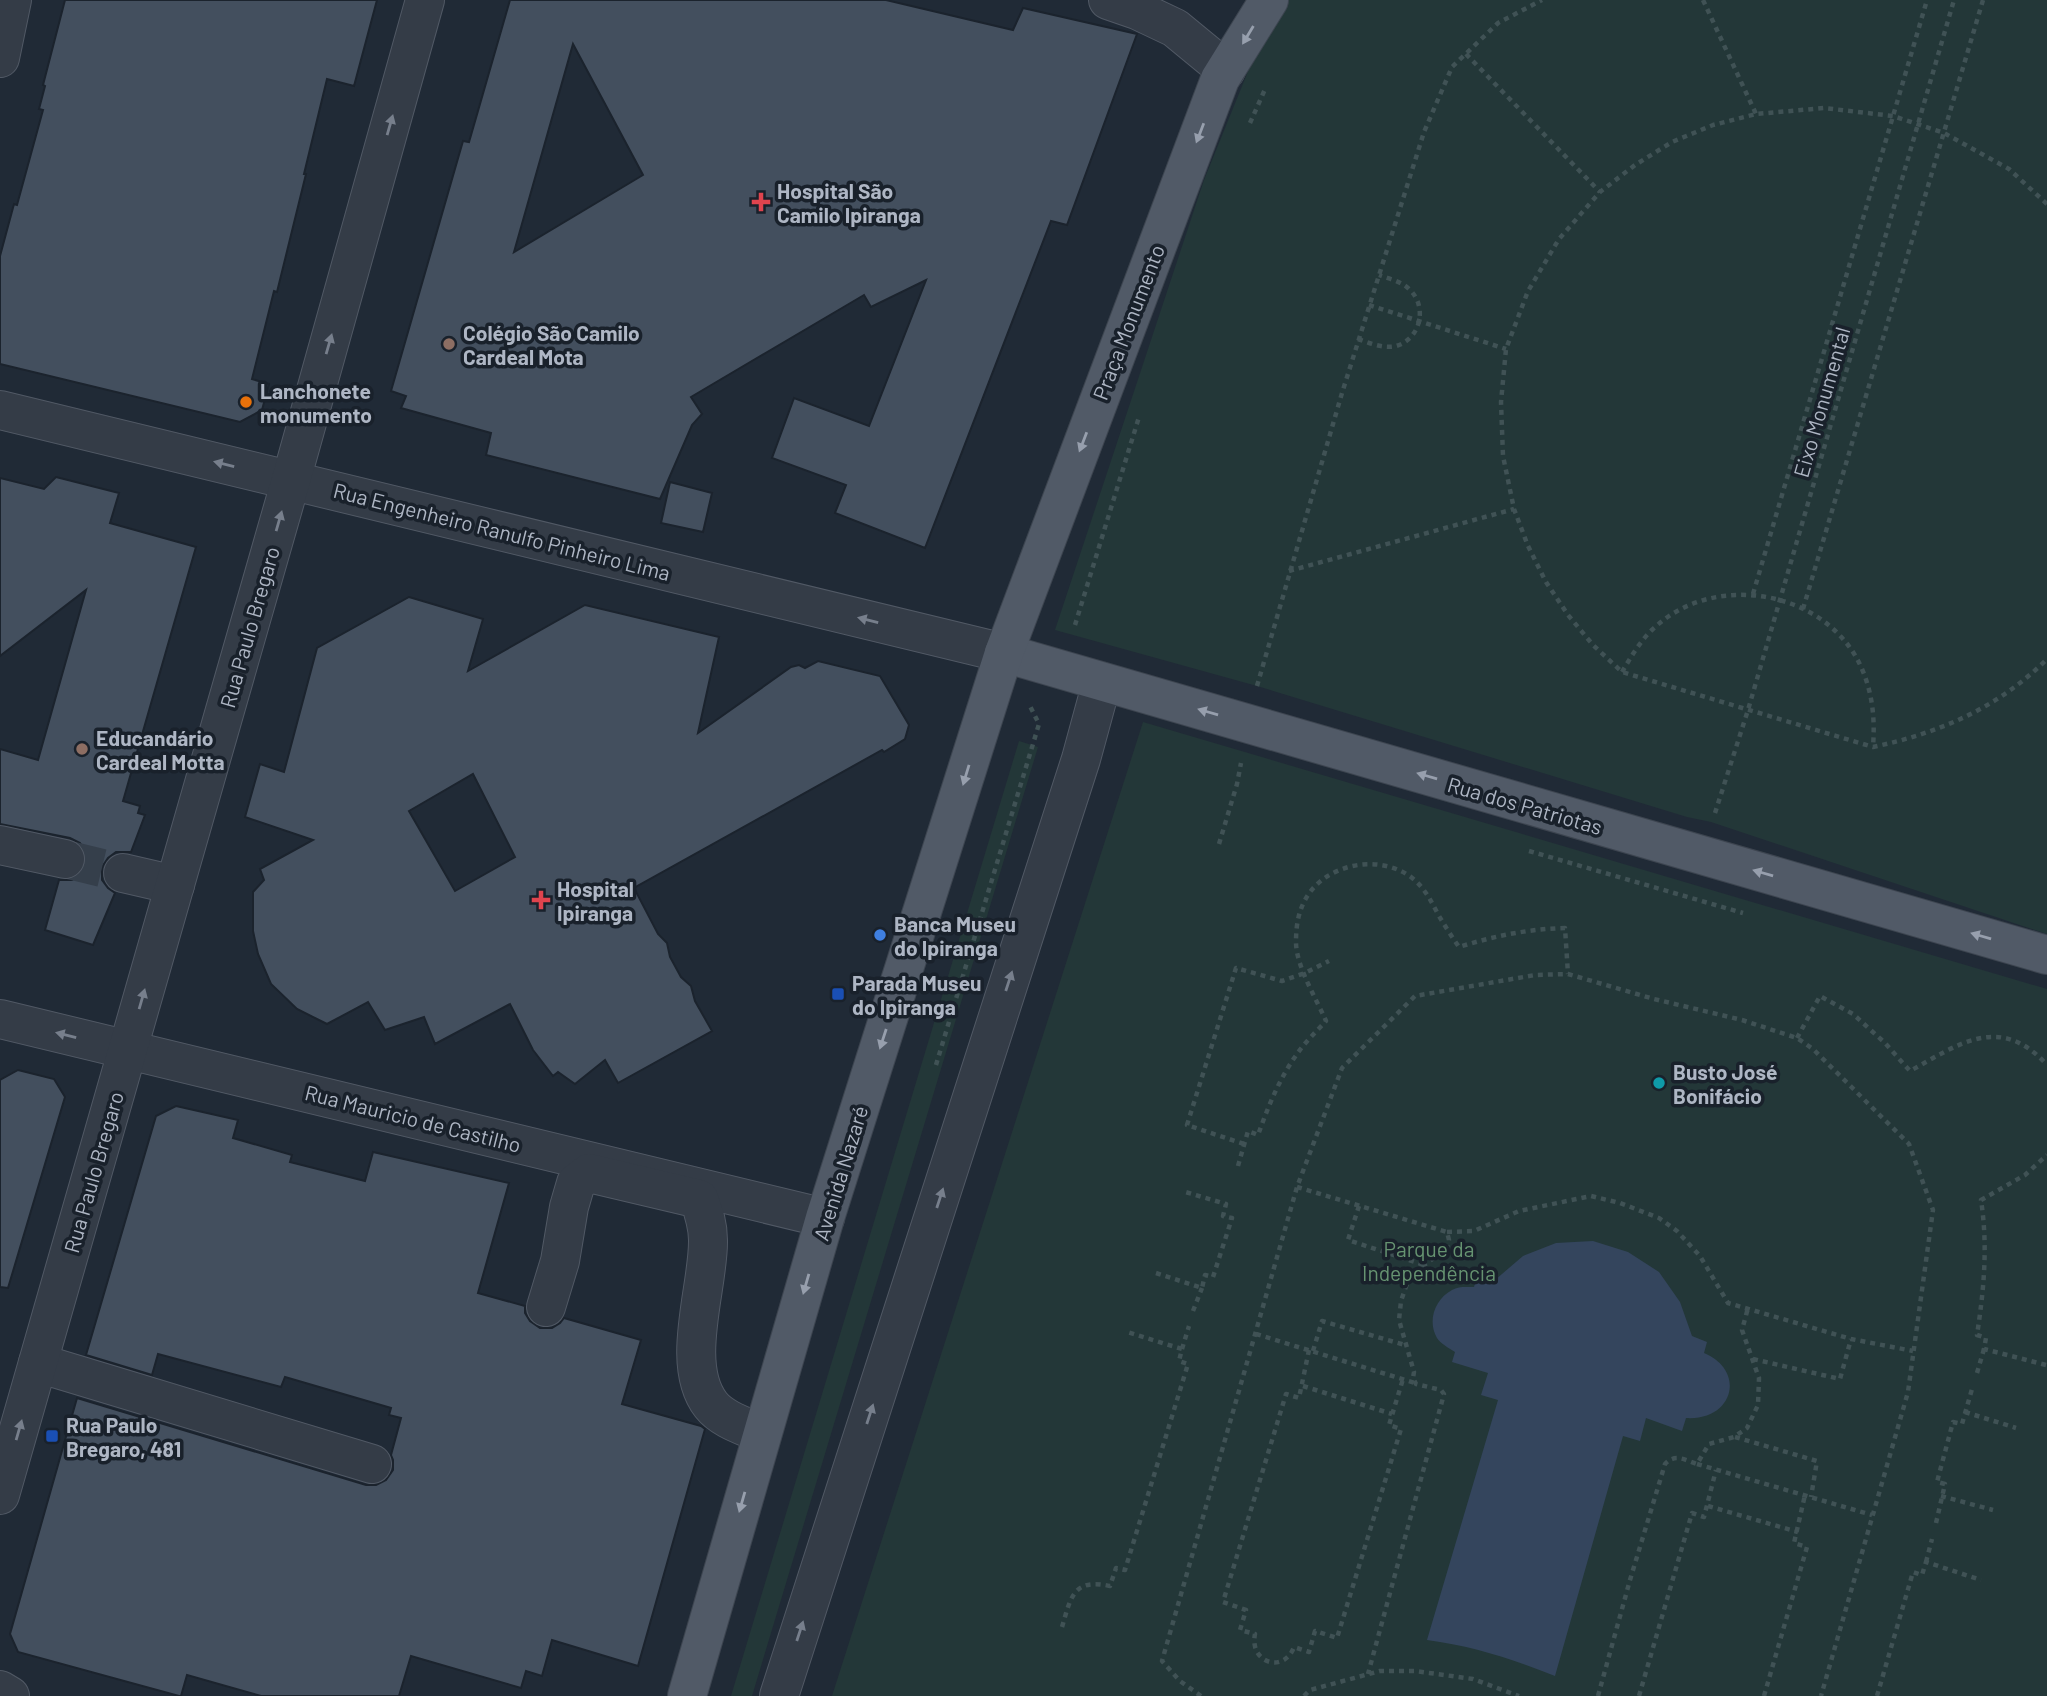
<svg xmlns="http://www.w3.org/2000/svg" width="2047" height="1696" font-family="Barlow,sans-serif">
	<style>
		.green { fill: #233738 }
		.water { fill: #34455d }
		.building { fill: #434f5e; stroke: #1b232d; stroke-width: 2; fill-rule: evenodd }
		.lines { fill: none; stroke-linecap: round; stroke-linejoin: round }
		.minor-tunnel { stroke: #353f4b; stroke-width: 38; stroke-dasharray: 38 19; stroke-linecap: butt }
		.minor-casing { stroke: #515965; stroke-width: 40 }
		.major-casing { stroke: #3d4550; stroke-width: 40 }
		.path { stroke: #405255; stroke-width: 4.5; stroke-dasharray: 5 5; stroke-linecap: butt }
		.minor { stroke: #343c47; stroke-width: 38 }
		.major { stroke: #515a67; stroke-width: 38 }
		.oneway { fill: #979fad }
		.oneway2 { fill: #777f8c }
		.health-dot { fill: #e0444e; stroke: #19212b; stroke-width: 2.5 }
		.education-dot { fill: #8d6e63; stroke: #19212b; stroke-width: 2.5 }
		.food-dot { fill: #e8710a; stroke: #19212b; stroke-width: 2.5 }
		.shop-dot { fill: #3f7fe0; stroke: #19212b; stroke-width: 2.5 }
		.transit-dot { fill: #1a4fb4; stroke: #19212b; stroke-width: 2.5 }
		.culture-dot { fill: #0f9aa8; stroke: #19212b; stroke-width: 2.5 }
		.labels { text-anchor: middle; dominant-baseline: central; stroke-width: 7; stroke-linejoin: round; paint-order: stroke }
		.poi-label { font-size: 21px; font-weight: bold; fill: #aeb6c4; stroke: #19212b; text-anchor: start }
		.street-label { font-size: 21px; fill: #aeb6c4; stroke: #19212b }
		.park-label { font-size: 21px; fill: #669371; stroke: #19212b }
	</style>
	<rect width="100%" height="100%" fill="#202a36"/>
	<g class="green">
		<path d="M1287,0h760v934l-336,-112 -24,-5 -430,-131 -202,-56 149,-450 49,-121z"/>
		<path d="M1143,722l904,267v707h-1215z"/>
		<path d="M1019,741l19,6 -286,949h-21z"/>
	</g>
	<path class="water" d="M1593,1241l35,11 31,20 21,30 12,34 15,6 -3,11c43,18 29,68 -18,65l-4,13 -36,-13 -6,23 -17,-5 -68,240c-42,-17 -83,-30 -128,-36l71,-240 -17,-5 7,-22 -36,-11 3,-10c-6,-4 -14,-8 -18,-14 -10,-17 -2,-39 15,-48 7,-4 14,-3 22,-3l3,-11 18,4 28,-24 33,-13z"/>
	<g class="building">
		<path d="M65,0h312l-23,86 -27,-7 -23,95h2l-29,118 -3,-1 -22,88 17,5 -7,26 -22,12 -240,-58v-108l14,-52 3,1 26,-95 -4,-1 6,-23 -2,-1z"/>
		<path d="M510,0h376l127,30 10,-22 114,26 -70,191 -16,-4 -126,327 -90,-35 11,-28 -74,-27 22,-60 75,28 57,-146 -55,27 -7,-12 -173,102 11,17 -10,11 -32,74 -174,-44 5,-22 -90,-25 5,-12 -15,-5 72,-250 6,1zM573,44l70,131 -129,77z"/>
		<path d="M56,477l63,16 -9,30 86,24 -73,254 17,5 -2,7 7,2 -14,37h-15l-8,6 -6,9v13l6,8 7,5 -22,52 -48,-15 14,-50h13l9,-6 5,-10v-11l-6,-10 -10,-5 -70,-14v-75l38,11 48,-170 -86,66v-178l44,11z"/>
		<path d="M670,482l42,11 -9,39 -42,-9z"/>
		<path d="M409,597l74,22 -15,52 117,-66 134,32 -21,96 93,-66 8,-2 6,3 13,-7 62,15 29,49 -4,14 -21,13 -2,-2 -248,138 24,46 9,9 3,14 11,20 10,9 4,15 17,30 -94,52 -13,-23 -30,24 -17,-12 -5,4 -20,-26 -23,-46 -75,40 -11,-27 -39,13 -17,-28 -41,22 -30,-15 -26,-25 -13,-30 -5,-23v-39l11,-12 -4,-11 53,-29 -68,-23 15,-53 24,8 33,-124zM473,774l42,83 -60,34 -46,-80z"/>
		<path d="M18,1070l36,9 11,18 -57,191 -8,-1v-207z"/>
		<path d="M176,1106l62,14 -5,18 59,17 -2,7 75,19 8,-29 136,31 -31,110 47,13v7l5,8 10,7h12l8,-5 4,-5 77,22 -19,64 79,22 4,3 -67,237 -86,-26 -10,36 -16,-5 -5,17 -110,-32 -12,40h-138l-74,-21 -6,21h-2l-161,-44 -8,-18 67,-236 289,87h10l10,-5 7,-10v-10l-2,-5 10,-37 -12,-3 2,-7 -106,-31 -4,10 -123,-33 -6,21 -66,-20 70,-239z"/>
	</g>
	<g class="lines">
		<path class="minor-tunnel" d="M65,859l58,14"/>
		<g class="minor-casing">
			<g id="minor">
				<path d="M1108,0l29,10 38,18 51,42"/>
				<path d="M0,58l12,-58"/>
				<path d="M0,410l1004,243"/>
				<path d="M0,845l65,14"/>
				<path d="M123,873l52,12"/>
				<path d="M0,1019l825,199"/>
				<path d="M546,1307l14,-46 9,-54 7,-24 13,-10 110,26c5,14 9,26 9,41 1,46 -29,124 3,165 12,15 34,21 51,29"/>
				<path d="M38,1363l334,101"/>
				<path d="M0,1495l291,-1015 134,-480"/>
				<path d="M0,1690l10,6"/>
				<path d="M779,1696l302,-937 21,-77"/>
			</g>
		</g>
		<g class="major-casing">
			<g id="major">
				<path d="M1004,653l1043,302"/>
				<path d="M687,1696l138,-478 179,-565 216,-574 49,-79"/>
			</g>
		</g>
		<g class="path">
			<path d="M1703,0l53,114"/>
			<path d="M1466,54l134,138"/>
			<path d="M1250,123l16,-36"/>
			<path d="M2047,204l-38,-35 -65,-36 -51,-17 -69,-8 -68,6 -43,11 -41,17 -37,23 -35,27 -41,47 -31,52 -22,58 -5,53 2,54 11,53 14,37 18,36 22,33 25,30 29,27 251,75c66,-14 125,-39 174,-88"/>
			<path d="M1369,305l137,44"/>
			<path d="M1358,339c12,4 25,10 38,7 25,-7 32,-40 13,-57 -8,-8 -20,-10 -30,-14"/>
			<path d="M1289,571l225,-62"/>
			<path d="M1753,594l174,-594"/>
			<path d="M1803,609l180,-609"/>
			<path d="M1075,625l64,-208"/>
			<path d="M1622,672c9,-15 18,-31 31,-43 61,-59 175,-39 209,40 11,26 13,51 11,78"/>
			<path d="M1257,686l85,-293 82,-261 28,-65 46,-44 44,-23"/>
			<path d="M1715,813l33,-103 206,-710"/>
			<path d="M1219,844l18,-60 4,-21"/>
			<path d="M1529,851l214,62"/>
			<path d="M1797,1038l23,-42 33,18 32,29 25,28c49,-27 90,-58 137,-6"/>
			<path d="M936,1065l103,-341 -9,-18"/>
			<path d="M1244,1144l-57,-19 49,-157 46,13 23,-8 24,-12"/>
			<path d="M1238,1166l10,-35 10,4c10,-28 21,-56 39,-81 8,-12 19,-22 29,-33 -10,-23 -30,-55 -30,-79 0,-15 2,-29 9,-42 19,-36 73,-47 106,-23 14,11 20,24 28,39 6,10 13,21 20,31 35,-11 69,-18 106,-19l3,46"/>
			<path d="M1297,1187l150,45 2,8 -3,12 -12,6 -24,17 -9,26 -2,19 15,52 -1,6 3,6 25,6 3,4 -76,280"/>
			<path d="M1359,1206l-11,34 76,25"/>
			<path d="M1447,1232l27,-1 45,-20 72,-15 29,7 39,15 18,13 23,25 28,47 123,36 62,12"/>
			<path d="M1156,1273l46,15 3,-13 8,2 19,-59 -9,-2 3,-12 -44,-13"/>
			<path d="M1193,1311l9,-23"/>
			<path d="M1256,1334l159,49"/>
			<path d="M1182,1349l7,-23"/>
			<path d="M1309,1350l-10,48 -13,-4 -63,208 23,8 -6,20 15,4c-6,29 29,40 39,13l15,5 6,-21 22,7 64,-209 -12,-4 14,-46"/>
			<path d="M1313,1351l9,-30 83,24"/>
			<path d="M1753,1359l87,20 11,-40"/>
			<path d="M2046,1365l-62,-16 2,-11 -9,-3c7,-46 11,-89 4,-135l44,-25 22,-20"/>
			<path d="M1977,1373l7,-24"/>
			<path d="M1303,1386l89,28"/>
			<path d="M1965,1412l51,16"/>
			<path d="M1735,1437l82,24 -6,36"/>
			<path d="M1697,1464l175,51"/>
			<path d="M1941,1496l52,14"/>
			<path d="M1708,1506l90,26"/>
			<path d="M1936,1523l9,-39 -8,-2 16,-60 9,2 10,-35"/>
			<path d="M1926,1562l6,-23"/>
			<path d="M1062,1627c9,-30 11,-49 48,-41l6,-18 9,2 63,-206 -9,-3 3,-12 -55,-17"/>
			<path d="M1201,1696l-21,-15 -18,-20 135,-474 45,-119 73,-72 120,-21 33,-1 86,25 88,21 55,18 16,11 96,95 24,66 -25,182 -87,304"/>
			<path d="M1304,1696l6,-6 70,-19h35l58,8 46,17"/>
			<path d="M1598,1696l32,-116 35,-116c10,-11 20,-4 32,0l12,-20 25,-7 13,-9 11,-23 1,-27 -17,-48 6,-22"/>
			<path d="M1639,1696l53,-183 12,4 12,-47"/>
			<path d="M1764,1696l43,-149 -13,-4 11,-48"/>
			<path d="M1877,1696l36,-124 9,3 4,-13 55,18"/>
		</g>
		<use href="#minor" class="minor"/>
		<use href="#major" class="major"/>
	</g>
	<defs><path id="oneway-solid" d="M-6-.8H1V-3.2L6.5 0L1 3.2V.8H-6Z" transform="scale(1.75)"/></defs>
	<g class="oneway">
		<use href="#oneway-solid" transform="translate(1248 35) rotate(121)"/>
		<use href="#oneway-solid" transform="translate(1200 133) rotate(111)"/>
		<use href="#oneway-solid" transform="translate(1083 442) rotate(111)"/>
		<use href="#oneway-solid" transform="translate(1208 712) rotate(-164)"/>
		<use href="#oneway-solid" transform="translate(966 775) rotate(107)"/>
		<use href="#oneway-solid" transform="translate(1427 776) rotate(-164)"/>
		<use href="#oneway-solid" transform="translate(1763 873) rotate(-164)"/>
		<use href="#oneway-solid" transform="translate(1981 936) rotate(-164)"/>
		<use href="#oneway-solid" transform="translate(883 1039) rotate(108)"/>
		<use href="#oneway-solid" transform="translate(806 1284) rotate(106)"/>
		<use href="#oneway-solid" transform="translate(742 1502) rotate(106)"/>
	</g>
	<g class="oneway2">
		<use href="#oneway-solid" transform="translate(390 125) rotate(-74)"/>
		<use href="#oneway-solid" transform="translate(329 344) rotate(-74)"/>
		<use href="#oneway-solid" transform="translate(224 464) rotate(-166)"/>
		<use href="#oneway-solid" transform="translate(279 521) rotate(-74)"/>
		<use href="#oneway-solid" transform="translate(868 620) rotate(-166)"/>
		<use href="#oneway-solid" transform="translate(1009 981) rotate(-72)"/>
		<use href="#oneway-solid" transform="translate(142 999) rotate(-74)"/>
		<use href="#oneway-solid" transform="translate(66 1035) rotate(-166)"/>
		<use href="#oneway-solid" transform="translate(940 1198) rotate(-72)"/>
		<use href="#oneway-solid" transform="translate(870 1414) rotate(-72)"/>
		<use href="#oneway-solid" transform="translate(19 1430) rotate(-74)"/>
		<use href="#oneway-solid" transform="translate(800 1631) rotate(-72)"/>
	</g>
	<g class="health-dot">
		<path d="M757.5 191.5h7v7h7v7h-7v7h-7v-7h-7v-7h7z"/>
		<path d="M537.5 889.5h7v7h7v7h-7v7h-7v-7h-7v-7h7z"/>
	</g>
	<g class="education-dot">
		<circle cx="449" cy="344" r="7"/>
		<circle cx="82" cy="749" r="7"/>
	</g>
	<circle class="food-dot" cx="246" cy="402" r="7"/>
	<circle class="shop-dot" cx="880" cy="935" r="7"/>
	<g class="transit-dot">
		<rect x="831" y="987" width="14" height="14" rx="3.5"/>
		<rect x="45" y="1429" width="14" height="14" rx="3.5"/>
	</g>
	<circle class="culture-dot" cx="1659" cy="1083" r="7"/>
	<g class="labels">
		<g class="poi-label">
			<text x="777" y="190">Hospital São<tspan x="777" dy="24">Camilo Ipiranga</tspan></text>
			<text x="463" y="332">Colégio São Camilo<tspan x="463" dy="24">Cardeal Mota</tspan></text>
			<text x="260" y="390">Lanchonete<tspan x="260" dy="24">monumento</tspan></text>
			<text x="96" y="737">Educandário<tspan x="96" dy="24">Cardeal Motta</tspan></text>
			<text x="557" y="888">Hospital<tspan x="557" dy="24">Ipiranga</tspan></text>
			<text x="894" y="923">Banca Museu<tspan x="894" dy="24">do Ipiranga</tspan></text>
			<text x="852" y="982">Parada Museu<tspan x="852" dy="24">do Ipiranga</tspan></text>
			<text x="1673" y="1071">Busto José<tspan x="1673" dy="24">Bonifácio</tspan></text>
			<text x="66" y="1424">Rua Paulo<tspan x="66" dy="24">Bregaro, 481</tspan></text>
		</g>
		<g class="street-label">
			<text transform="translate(1128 322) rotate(-69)">Praça Monumento</text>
			<text transform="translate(1821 402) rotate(-74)">Eixo Monumental</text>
			<text transform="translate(502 531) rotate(14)">Rua Engenheiro Ranulfo Pinheiro Lima</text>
			<text transform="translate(249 627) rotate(-74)">Rua Paulo Bregaro</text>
			<text transform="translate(1525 805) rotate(16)">Rua dos Patriotas</text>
			<text transform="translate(413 1118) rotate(14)">Rua Mauricio de Castilho</text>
			<text transform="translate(93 1172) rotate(-74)">Rua Paulo Bregaro</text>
			<text transform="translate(840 1173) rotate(-73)">Avenida Nazaré</text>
		</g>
		<g class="park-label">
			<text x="1429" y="1248">Parque da<tspan x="1429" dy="24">Independência</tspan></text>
		</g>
	</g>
</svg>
